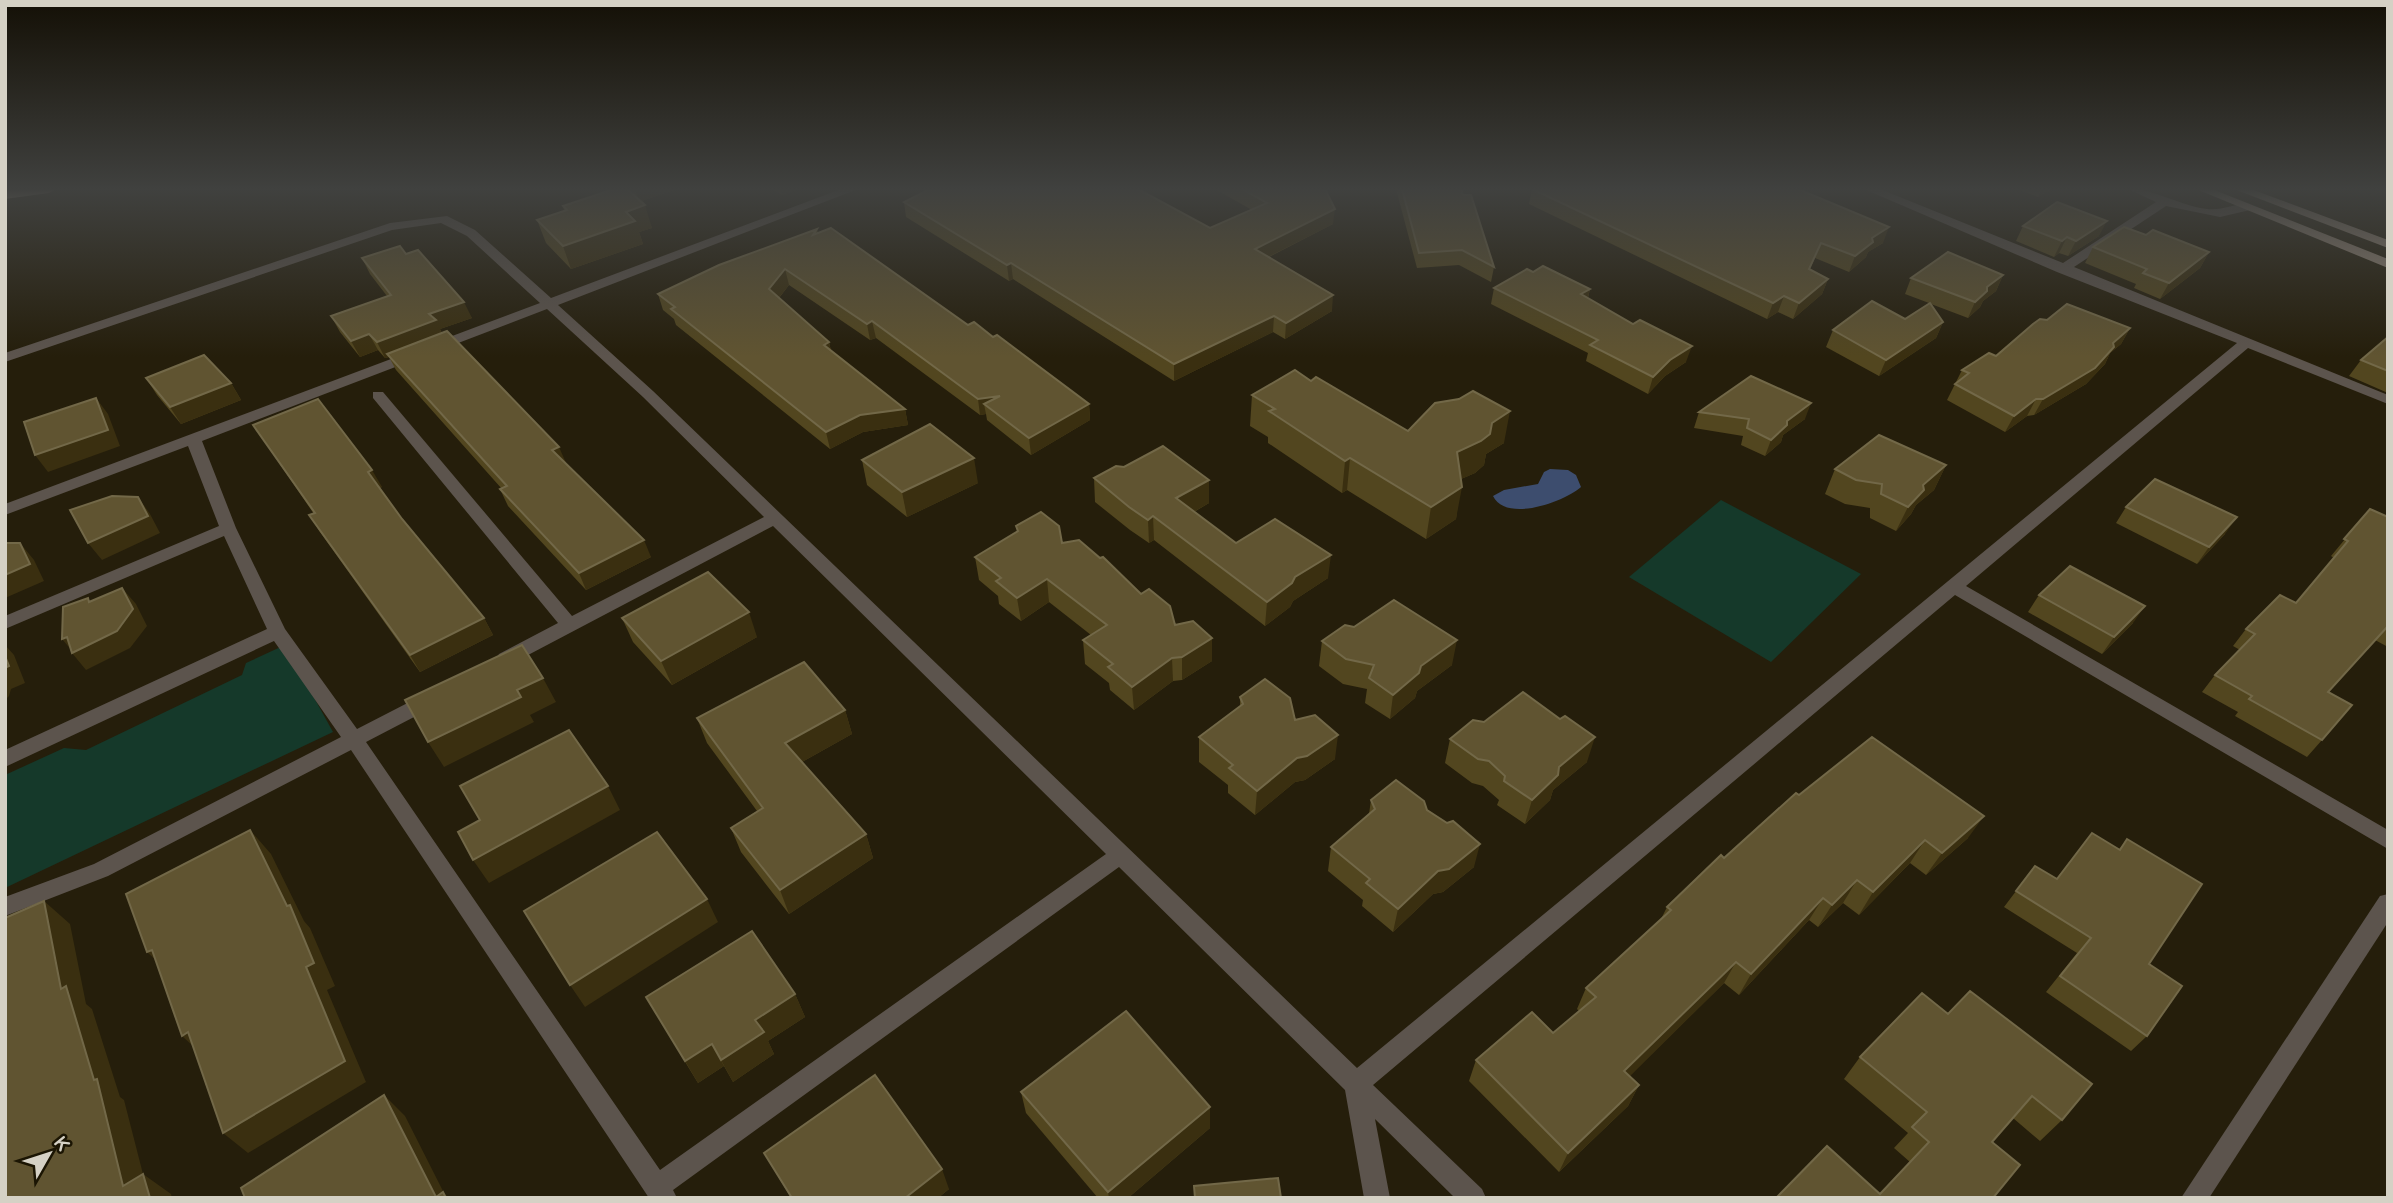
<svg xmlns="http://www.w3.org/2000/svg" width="2393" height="1203" font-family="Quicksand,sans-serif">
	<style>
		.green { fill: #15392a }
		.water { fill: #3d4d6e }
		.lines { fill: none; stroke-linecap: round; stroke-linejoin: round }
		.minor { fill: #5c544d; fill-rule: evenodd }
		.major { fill: #998a7b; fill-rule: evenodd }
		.highway { fill: #b29f8d; fill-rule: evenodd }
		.wall { fill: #52461f }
		.shaded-wall { fill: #3a2f10 }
		.building { fill: #605431; stroke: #726848; stroke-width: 2 }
	</style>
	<rect width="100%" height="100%" fill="#251e0b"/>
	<g class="green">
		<path d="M1721,500l140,74 -90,88 -142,-85z"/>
		<path d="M285,645l48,87 -328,156v-113l59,-27 22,2 156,-75 4,-12z"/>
	</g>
	<path class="water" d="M1550,469l18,1 8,5 5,12c-17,15 -75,36 -88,9l11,-6 34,-6 6,-12z"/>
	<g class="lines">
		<g class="minor">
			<path d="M841,189h17l-300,116 95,86 704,677 880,-725 -180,-71 -193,-83h16l183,74 93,-61 -28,-13c28,0 52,17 79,20 16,2 31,-7 43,-5v6l-30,7 -54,-11 -92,61 314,128v9l-140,-56 -282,238 422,244v19l-433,-254 -582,490 109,104 4,9h-31l-80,-79 15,79h-26l-19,-108 -226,-223 -446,323 4,8h-28l-298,-448 -243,126 -103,40v-19l89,-33 247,-127 -67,-96 -269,126v-17l262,-121 -43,-93 -219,93v-13l214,-90 -31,-80 -183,69v-11l535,-201 -73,-67 -26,-13 -49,7 -387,132v-9l385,-130 57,-7 28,14 76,68zM547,309l96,88 121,120 -192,99 -189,-224h-10v6l185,225 -59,31 -3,5 3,5h12l262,-138 333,328 -446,316 -294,-428 73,-38 2,-5 -2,-5h-14l-68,35 -72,-100 -49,-101 -34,-87z"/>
			<path d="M2388,894v28l-179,276h-28l199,-302z"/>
		</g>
		<g class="major">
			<path d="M2196,189h16l176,70v9z"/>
			<path d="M2234,189h17l137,51v8z"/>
		</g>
		<path class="highway" d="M18,189h38l-7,4 -44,6v-8z"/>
	</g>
	<g class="wall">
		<path d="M614,189h63l-36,12 11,27 -13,4 4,12 -72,25 -25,-26 -9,-23 27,-9 -1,-5z"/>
		<path d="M772,189h27l-17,6z"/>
		<path d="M1215,189h110l8,35 -64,33 63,54 -47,28 -12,-7 -99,49 -161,-102 -4,2 -103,-64 -2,-15 306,26 42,-18z"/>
		<path d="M1396,189h65l33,78 -3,15 -32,-17 -42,3z"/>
		<path d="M1532,189l351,54 -15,9 -2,5 -17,15 -34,-14 -5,11 18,10 -6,15 -29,25 -15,-7 -11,7 -238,-115z"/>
		<path d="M2017,189h35l-14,8z"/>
		<path d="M2023,226l76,10 -31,20 -9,-3 -5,4 -38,-16z"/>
		<path d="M817,229l1,4 150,92 25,12 96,67 1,16 -59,35 -44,-35 -1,-6 -6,1 -104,-77 -6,2 -81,-55 -10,13 50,44 2,9 74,58 3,16 -45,7 -33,17 -154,-124 -2,-6 -11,-9 -5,-16z"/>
		<path d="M2146,235l63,17 -9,16 -40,31 -26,-11 2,-4 -51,-21 8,-16z"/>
		<path d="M406,254l66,64 -32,11 2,4 124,130 85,94 -65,33 -78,-84 -8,-17h2l-106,-119 -7,-13 -4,1 -7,-8 -18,7 -20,-25 -9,-16 56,-20 -17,-22 -8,-16z"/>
		<path d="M1533,272l57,17 -2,9 98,64 -21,14 -17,18 -62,-33 2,-8 -97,-49 3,-16z"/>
		<path d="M2003,275l-7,16 -13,10 -3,6 -12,11 -37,-14 12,18 -7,16 -57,38 -53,-29 7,-17 72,-11 24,-16 -24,-9 6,-16z"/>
		<path d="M2130,328l-9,16 -11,9 -5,11 -19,20 -52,31 -7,1 -22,16 -58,-32 15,-30 34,-14z"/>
		<path d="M2388,337v56l-39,-17 12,-16z"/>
		<path d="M146,378l85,5 10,17 -60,24 -24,-29z"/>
		<path d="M1311,381l97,50 96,12 -18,11 -2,11 -9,8 -14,6 -5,40 -30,20 -79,-49 -5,3 -74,-50v-6l-18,-11 2,-31z"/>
		<path d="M1699,412l106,7 -22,16 -2,7 -16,14 -24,-11 2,-9 -49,-8z"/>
		<path d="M253,425l129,62 -3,1 23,31 82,99 9,17 -73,37 -100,-140 -11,-17 5,-1z"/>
		<path d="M862,460l116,23 -71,34 -40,-32z"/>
		<path d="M1946,465l-12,25 -18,15 -5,9 -15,17 -26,-13v-10l-25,-4 -20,-10 10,-25z"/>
		<path d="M1094,478l115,25 -15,9 42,31 92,35 -35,23 -3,6 -25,19 -111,-86 -5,3 -19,-13 -35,-28z"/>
		<path d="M2126,507l99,27 -28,30 -81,-41z"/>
		<path d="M2370,509l18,8v130l-13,-7 -47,52 -6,48 -15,17 -72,-41 3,-4 -36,-20 13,-17 25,-25 -7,-4 13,-17 50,-26 38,-45 -3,-2z"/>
		<path d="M1016,526l46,17 79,51 71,67 -30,19 -9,1 -39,29 -24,-20 -1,-7 -24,-19 -2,-24 8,-5 -42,-33 -28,19 -22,-17 -1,-8 -19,-16 -4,-23 42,-25z"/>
		<path d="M2039,595l94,28 -31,31 -74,-42z"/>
		<path d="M622,618l135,19 -85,48 -39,-43z"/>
		<path d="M1322,641l130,24 -35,26 -2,7 -25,21 -25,-16 2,-14 -24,-5 -24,-18z"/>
		<path d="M1240,697l55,23 40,39 -30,21 -10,2 -40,33 -27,-22v-8l-29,-23v-25l41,-30z"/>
		<path d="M845,710l7,24 -50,28 64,72 7,24 -84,56 -48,-62 -10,-24 26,-17 -50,-68 -10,-25z"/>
		<path d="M1450,739l137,23 -34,28 -3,10 -25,24 -28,-19 2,-5 -16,-14 -11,-3 -27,-20z"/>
		<path d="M1799,795l169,43 -42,37 -16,-12 -51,52 -16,-12 -25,24 -9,-7 -70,75 -15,-12 -95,93 10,9 -11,21 -69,66 -90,-91 7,-21 77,-27 26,-22 -2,-2 9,-21 75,-69 6,-12z"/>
		<path d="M1371,800l56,10 47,57 -31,25 -10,2 -40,38 -31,-26 1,-6 -35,-29 3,-24 38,-33z"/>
		<path d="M2092,833l27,16 8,-10 22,125 -2,72 -16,15 -85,-59 31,-39 -73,-46 31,-41 21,13z"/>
		<path d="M1922,993l140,127 -22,21 -27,-23 -21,24 -112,52 30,-32 -16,-14 14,-15 -64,-54 16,-22z"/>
		<path d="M795,994l10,23 -37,24 6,13 -41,28 -9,-16 -26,17 -39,-64z"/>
		<path d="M1021,1092l189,36 -82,70h-30l-72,-85z"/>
		<path d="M764,1153l185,36 -11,9h-147z"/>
	</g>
	<g class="shaded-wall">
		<path d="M635,189h42l-38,13z"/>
		<path d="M780,189h19l-17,6z"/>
		<path d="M2042,189h10l-14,8z"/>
		<path d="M645,205l7,23 -13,4 4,12 -72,25 -8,-23 63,-34z"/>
		<path d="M1335,209l-2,15 -79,40 1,-15z"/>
		<path d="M2107,221l-8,15 -31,20 8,-15z"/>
		<path d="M1889,227l-6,16 -15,9 -2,5 -17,15 6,-16 17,-18z"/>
		<path d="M2067,237l-8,16 -5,4 8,-16z"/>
		<path d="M2209,252l-9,16 -40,31 9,-16z"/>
		<path d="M1011,263l2,16 -4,2 -2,-16z"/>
		<path d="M785,269l4,16 -16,20 -4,-16z"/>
		<path d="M2003,275l-7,16 -13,10 -3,6 -12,11 7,-16 12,-15z"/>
		<path d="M1828,279l-6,15 -29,25 6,-16z"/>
		<path d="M1590,289l-4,16 -5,-11z"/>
		<path d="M1333,295l-1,16 -47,28 1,-16z"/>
		<path d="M1784,296l-6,16 -11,7 6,-16z"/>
		<path d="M464,302l8,16 -32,11 3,8 -56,17 2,3 -4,1 -8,-16 52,-28z"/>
		<path d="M1274,316l-1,16 -99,49v-17z"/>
		<path d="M872,321l4,17 -6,2 -3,-16z"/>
		<path d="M1943,322l-7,16 -57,38 7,-16z"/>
		<path d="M2130,328l-9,16 -11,9 -5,11 -19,20 -52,31 9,-16z"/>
		<path d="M369,334l9,16 -18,7 -9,-16z"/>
		<path d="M829,342l4,17 -9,-14z"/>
		<path d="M1692,346l-6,16 -21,14 -17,18 5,-17 17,-17z"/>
		<path d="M231,383l10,17 -60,24 -11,-17z"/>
		<path d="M1000,396l-16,8 2,10 -6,1 -2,-16z"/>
		<path d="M96,398l12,16 12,32 -72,26 -13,-17z"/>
		<path d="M2036,399l-9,17 -22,16 9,-16z"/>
		<path d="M1811,403l-6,16 -22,16 -2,7 -16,14 6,-16 16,-19z"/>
		<path d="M1089,404l1,16 -59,35 -2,-17z"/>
		<path d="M905,409l3,16 -45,7 -33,17 -4,-17 34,-17z"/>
		<path d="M1510,411l-6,32 -18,11 -2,11 -9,8 -23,10 5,-31 35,-29z"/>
		<path d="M559,447l7,16 -14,-13z"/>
		<path d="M974,458l4,25 -71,34 -5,-25z"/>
		<path d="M1350,458l-3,32 -5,3 3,-32z"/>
		<path d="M1946,465l-12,25 -18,15 -5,9 -15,17 12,-24 15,-22z"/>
		<path d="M372,470l10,17 -5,2 -9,-17z"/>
		<path d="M1209,480v23l-33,19v-24z"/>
		<path d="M1462,487l-6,32 -30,20 5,-32z"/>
		<path d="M138,497l12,17 10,19 -58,27 -14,-17z"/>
		<path d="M1153,516l1,24 -5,3 -1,-23z"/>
		<path d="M2237,517l-12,17 -28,30 12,-17z"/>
		<path d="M644,540l7,17 -65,33 -7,-17z"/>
		<path d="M20,543l14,17 10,21 -39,17v-23z"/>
		<path d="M1331,555l-3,23 -35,23 -3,6 -25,19 2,-24 28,-25z"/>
		<path d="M1047,579l2,23 -28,19 -4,-23z"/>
		<path d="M122,588l14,16 11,22 -17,22 -44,22 -14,-17 1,-1 -11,-13 5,-2z"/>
		<path d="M2145,606l-12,17 -31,31 12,-17z"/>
		<path d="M749,612l8,25 -85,48 -11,-24z"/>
		<path d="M484,618l9,17 -73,37 -10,-17z"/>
		<path d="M1212,638v23l-30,19v-23z"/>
		<path d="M1457,640l-5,25 -35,26 -2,7 -25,21 3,-24 28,-29z"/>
		<path d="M5,645l9,10 11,28 -14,6 -2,7 -4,4z"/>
		<path d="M1172,658l1,23 -39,29 -2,-23z"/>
		<path d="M543,678l13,24 -26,13 4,7 -90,45 -16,-25 89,-52z"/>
		<path d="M845,710l7,24 -59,33 -8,-24z"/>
		<path d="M1338,735l-3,24 -30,21 -10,2 -40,33 2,-24 40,-33z"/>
		<path d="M1595,737l-8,25 -34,28 -3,10 -25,24 7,-24 27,-33z"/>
		<path d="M608,786l12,24 -131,73 -16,-23z"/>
		<path d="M1984,816l-16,22 -42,37 16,-22z"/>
		<path d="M250,830l21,24 33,67 6,7 25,58 -8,4 39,92 -118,71 -25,-20 83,-166 -19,-61z"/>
		<path d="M866,834l7,24 -84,56 -9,-24z"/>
		<path d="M1925,840l-15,23 -51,52 14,-23z"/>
		<path d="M1480,844l-6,23 -31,25 -10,2 -40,38 5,-23 40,-38z"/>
		<path d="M1857,880l-14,23 -25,24 14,-22z"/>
		<path d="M1823,898l-14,22 -70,75 12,-21z"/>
		<path d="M707,899l11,23 -133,85 -15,-22z"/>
		<path d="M44,901l26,23 16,80 6,5 28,88 4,3 19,74 28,20 1,4h-31l-18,-12 -62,-197z"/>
		<path d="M152,950l20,25 -25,-23z"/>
		<path d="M1736,962l-12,21 -110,109 10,-21z"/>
		<path d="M795,994l10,23 -37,24 6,13 -41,28 -12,-22 34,-40z"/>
		<path d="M188,1032l18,26 -24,-22z"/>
		<path d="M712,1044l12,22 -26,17 -13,-22z"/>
		<path d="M1639,1085l-11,21 -69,66 9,-19z"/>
		<path d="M384,1095l21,21 39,77 5,5h-11l-2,-1z"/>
		<path d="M1210,1107v21l-82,70h-19l-1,-6z"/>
		<path d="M942,1169l7,20 -11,9h-33z"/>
	</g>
	<g class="building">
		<path d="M614,189h13l18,16 -19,7 9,9 -72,25 -26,-26 30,-10 -4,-4z"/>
		<path d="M930,189h208l72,39 57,-25 -25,-14h83l10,20 -80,40 78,46 -47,28 -12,-7 -100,48 -163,-101 -4,2 -103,-63z"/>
		<path d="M1402,189h59l2,6h8l23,72 -32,-17 -43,3z"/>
		<path d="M1532,189h266l91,38 -17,11 1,4 -18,14 -34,-13 -12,26 19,10 -29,24 -15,-7 -11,7z"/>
		<path d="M2057,202l50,19 -31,20 -9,-4 -5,4 -39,-15z"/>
		<path d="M2124,227l22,8 7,-5 56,22 -40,31 -26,-10 4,-4 -54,-22z"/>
		<path d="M831,228l137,97 6,-3 19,15 4,-2 92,69 -60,34 -45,-34 16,-8 -22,3 -106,-78 -5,3 -82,-55 -16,20 60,53 -5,3 81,64 -45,6 -34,17 -155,-123 4,-2 -17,-13 61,-29 98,-36 -4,6z"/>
		<path d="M400,246l6,8 12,-4 46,52 -35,12 7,6 -59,22 -8,-8 -18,7 -20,-25 60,-21 -29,-37z"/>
		<path d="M1948,252l55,23 -16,12v4l-12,11 -64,-24z"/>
		<path d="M1543,266l47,23 -9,5 52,30 7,-4 52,26 -22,14 -17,17 -63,-32 8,-5 -104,-52 33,-19 6,3z"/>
		<path d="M1872,301l33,18 25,-16 13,19 -57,38 -53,-30z"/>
		<path d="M2067,304l63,24 -17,15 1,4 -19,21 -52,31h-7l-22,17 -59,-32 14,-11 -7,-3 27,-17 7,3 37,-32 7,-5 7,1z"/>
		<path d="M447,331l112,116 -7,3 92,90 -65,33 -79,-84 7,-3 -120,-132z"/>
		<path d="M2388,337v34l-27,-11z"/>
		<path d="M204,355l27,28 -61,24 -24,-29z"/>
		<path d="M1295,370l16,11 5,-4 92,54 27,-28 24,-4 14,-8 37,20 -18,12 -2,11 -9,7 -24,11 5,35 -31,20 -81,-49 -5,3 -76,-50 6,-2 -23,-14z"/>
		<path d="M1751,376l60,27 -24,18v4l-16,15 -24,-12 2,-9 -50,-7z"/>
		<path d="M96,398l12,32 -73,25 -11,-33z"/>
		<path d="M318,399l54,71 -4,2 34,47 82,99 -74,37 -101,-140 6,-2 -62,-88z"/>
		<path d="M930,424l44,34 -72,34 -40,-32z"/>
		<path d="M1879,435l67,30 -23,20 1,5 -16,17 -27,-13 1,-10 -26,-4 -21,-11z"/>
		<path d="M1163,446l46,34 -33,18 60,45 39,-24 56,36 -36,22 -3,6 -25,19 -114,-86 -5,4 -19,-13 -35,-29 22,-12 8,1z"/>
		<path d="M2155,479l82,38 -28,30 -83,-40z"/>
		<path d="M112,496l26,1 10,19 -60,27 -18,-33z"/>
		<path d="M2370,509l18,8v109l-60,66 24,13 -30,35 -73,-41 3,-3 -37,-21 40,-41 -9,-5 34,-34 16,8 52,-62 -4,-2z"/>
		<path d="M1041,512l18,14 3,17 17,-3 21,18 3,-1 38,37 8,-5 21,17 5,19 18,-4 19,17 -30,19 -10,1 -40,29 -24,-20 5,-3 -30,-24 24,-15 -60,-46 -30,19 -21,-17 5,-3 -26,-21 43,-26 -2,-5z"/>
		<path d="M5,543h15l10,21 -25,11z"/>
		<path d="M2070,566l75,40 -31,31 -75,-42z"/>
		<path d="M708,572l41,40 -88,49 -39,-43z"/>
		<path d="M122,588l11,21 -16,22 -45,22 -5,-16 -5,2 1,-32 25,-9 1,4z"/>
		<path d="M1394,600l63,40 -36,26 -2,7 -26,22 -24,-17 5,-13 -28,-6 -24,-18 23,-16 9,2z"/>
		<path d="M522,645l21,33 -26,12 4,7 -93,45 -23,-42z"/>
		<path d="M5,656l4,10 -4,2z"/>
		<path d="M804,662l41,48 -60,33 81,91 -86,56 -49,-62 32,-20 -66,-90z"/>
		<path d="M1265,679l25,19 5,22 20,-5 23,20 -31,21 -10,2 -40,33 -28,-23 4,-3 -34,-28 44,-33 -3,-7z"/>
		<path d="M1523,692l37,27 5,-3 30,21 -36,30 -1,8 -26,25 -28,-19 1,-5 -16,-15 -11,-2 -28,-20 23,-19 11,2z"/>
		<path d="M569,730l39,56 -135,74 -15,-28 22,-12 -20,-34z"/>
		<path d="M1872,737l112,79 -42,37 -17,-13 -52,52 -16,-12 -25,25 -9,-7 -72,76 -15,-12 -112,109 15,14 -71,68 -92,-93 56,-48 21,21 43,-36 -10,-9 85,-78 -4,-3 54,-52 3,3 72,-65 3,2z"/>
		<path d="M1396,780l28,21 3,9 20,13 6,-2 27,23 -31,25 -11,2 -40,38 -32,-26 4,-4 -39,-32 44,-38 -4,-9z"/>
		<path d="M250,830l37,76 3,-1 24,58 -8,4 39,94 -122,72 -35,-101 -6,4 -30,-86 -5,2 -21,-58z"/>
		<path d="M657,832l50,67 -137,86 -46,-74z"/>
		<path d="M2092,833l28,17 7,-11 75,45 -53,80 33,22 -35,50 -87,-60 31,-38 -75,-47 19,-25 22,13z"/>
		<path d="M44,901l17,88 5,-3 28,94 3,-1 26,107 20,-12 7,24h-145v-280z"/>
		<path d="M752,931l43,63 -40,26 9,12 -43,28 -9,-16 -27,17 -39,-64z"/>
		<path d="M1970,991l122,93 -30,36 -30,-24 -40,46 28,23 -27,33h-217l51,-52 53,48 49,-52 -17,-15 15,-15 -67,-55 62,-64 26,21z"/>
		<path d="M1126,1011l84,96 -102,85 -87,-100z"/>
		<path d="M875,1075l67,94 -37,29h-113l-28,-45z"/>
		<path d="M384,1095l52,102 7,-5 3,6h-201l-4,-10z"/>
		<path d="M1278,1178l3,20h-86l-1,-12z"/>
	</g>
	<linearGradient id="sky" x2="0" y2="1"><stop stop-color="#141006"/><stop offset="0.53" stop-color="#40413f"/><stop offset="1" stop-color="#40413f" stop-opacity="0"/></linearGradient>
	<rect width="2393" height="357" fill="url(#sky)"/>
	<rect width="2393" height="1203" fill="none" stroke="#d5d1c5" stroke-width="14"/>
	<g transform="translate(49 1154) rotate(51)" stroke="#1b1503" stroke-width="5" paint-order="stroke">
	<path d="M0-5L12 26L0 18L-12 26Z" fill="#d5d1c5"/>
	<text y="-10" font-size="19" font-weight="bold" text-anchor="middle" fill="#d5d1c5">K</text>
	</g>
</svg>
